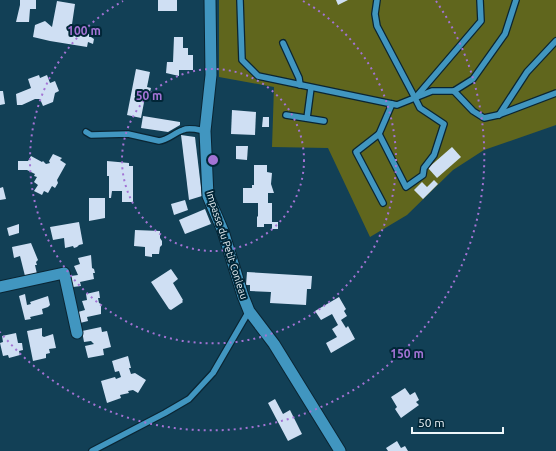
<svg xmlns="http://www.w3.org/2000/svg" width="556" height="451" font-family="Ubuntu,sans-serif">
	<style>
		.green { fill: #60661d }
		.building { fill: #cfdff3 }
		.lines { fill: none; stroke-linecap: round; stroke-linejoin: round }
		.service-casing { stroke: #0a2533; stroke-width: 8 }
		.minor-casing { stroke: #0a2533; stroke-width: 13 }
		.service { stroke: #4196c0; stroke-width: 5.5 }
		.minor { stroke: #4196c0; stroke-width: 11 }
		.ring { fill: none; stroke: #a373d4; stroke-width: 2; stroke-dasharray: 2 4 }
		.labels { text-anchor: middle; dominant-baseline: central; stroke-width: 4; stroke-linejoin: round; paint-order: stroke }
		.street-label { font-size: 10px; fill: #eef6fa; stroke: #012637 }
		.centre { fill: #a373d4; stroke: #012637; stroke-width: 2 }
		.ring-label { font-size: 12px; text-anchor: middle; font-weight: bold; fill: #a373d4; stroke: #012637; stroke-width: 4; stroke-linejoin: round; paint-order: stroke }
	</style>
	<rect width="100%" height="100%" fill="#124056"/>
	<path class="green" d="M219,0h337v125l-72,25 -31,20 -46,45 -37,22 -42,-89 -56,-1 2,-60 -55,-10z"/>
	<g class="building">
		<path d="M20,0h16v9h-6l-1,13h-13l4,-17z"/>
		<rect x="158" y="0" width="19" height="11"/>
		<path d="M336,0h12l-10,5z"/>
		<path d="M57,1l18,3 -4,27 18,3v3h2l3,2 -1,5 -5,-2 -1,5 -37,-6 -17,-4 2,-12 10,-4 7,6z"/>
		<path d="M174,37h9v11h5v7h5v15h-14v6l-13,-3 1,-11h6z"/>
		<path d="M136,69l14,3 -3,15 4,1 -1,4h-4l-5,26 -14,-3z"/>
		<path d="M39,75l1,3 7,-3 3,8 5,-2 4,10 -4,2 -2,9 -10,4 -3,-7h-5l-13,6h-5l-1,-11 15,-6 -3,-9z"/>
		<path d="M0,91h3l2,13 -5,1z"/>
		<path d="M232,110l24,2 -1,23 -24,-1z"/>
		<path d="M143,116l37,6v3l-12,7 -27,-4z"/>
		<path d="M263,117h6v10h-7z"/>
		<path d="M181,135l14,2 7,59 -13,4z"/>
		<path d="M236,146h12l-1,14 -11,-1z"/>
		<path d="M452,147l9,10 -24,21 -9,-10z"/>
		<path d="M53,154l9,4 -2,2 6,4 -9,16 1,3 -3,5 -3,-2 -4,7 -4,-2 -2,4 -8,-4 4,-6 -4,-3 3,-5 -3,-1 1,-2 -8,-4h-9v-9h10l3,-5 11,6 1,-1 3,3 4,-1 -1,-2z"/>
		<path d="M107,161l22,2v3h4v36h-11v-11h-10l-1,7h-2v-22h-2z"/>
		<path d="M254,165h13v7l5,1 -1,11 3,9h-6v10h4v19h6v7h-6v-5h-8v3h-7v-10l1,-1v-13h-15v-15h9v-3h2z"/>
		<path d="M434,180l4,4 -15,15 -9,-9 8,-8 5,5z"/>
		<path d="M3,187l3,12 -6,1v-12z"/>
		<path d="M89,198h16v20l-16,3z"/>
		<path d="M185,200l3,10 -14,5 -3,-11z"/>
		<path d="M205,209l6,15 -26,10 -6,-14z"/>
		<path d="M79,222l4,22 -4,1 -2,2 -3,1 -1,-2 -8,2 -1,-10 -11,2 -3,-13z"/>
		<path d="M19,224v9l-10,3 -2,-8z"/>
		<path d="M135,230l25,1v7l2,3v4l-2,2 -1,7h-7v3l-7,-1v-9l-11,-1z"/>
		<path d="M31,243l7,17 -2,2 1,3h-2l2,9 -12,2 -5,-20 -6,2 -2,-11z"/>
		<path d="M91,255l1,13 2,1 1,4h-2l1,6 -14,3 1,4 -8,1 -2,-11 7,-1 -4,-9 6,-2 -2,-6z"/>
		<path d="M171,269l7,10 -5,4 10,17 -1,1 1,1 -12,8 -2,-1 -18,-27z"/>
		<path d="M247,272l65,4 -1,13h-4l-1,16 -36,-2 1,-11 -21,-1v-6h-4z"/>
		<path d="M99,291l1,7h-2l1,5 2,1v10l-14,3 1,4 -8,2 -2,-11 7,-2 -3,-9 5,-1 -1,-6z"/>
		<path d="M25,294l2,11 4,-1 -1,-2 18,-6 2,9 -2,2 -6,2 1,5 -13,3 1,2 -6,1 -6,-24z"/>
		<path d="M339,297l7,12 -2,2 3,5 -6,4 5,8 2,-2 7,13 -24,14 -5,-10 11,-6 -5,-8 6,-4 -6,-11 -11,6 -6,-9z"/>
		<path d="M101,327l1,5 5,-1 4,16 -8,2 1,6 -16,3 -3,-12 9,-2 -3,-3 -7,1 -2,-11z"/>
		<path d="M42,328v8l2,1 9,-3 3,14 -7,1 1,4 -4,1v4l-13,3 -6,-30z"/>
		<path d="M16,333l2,10h4l1,7 -4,1 1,4 -11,3 -1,-3 -5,1 -3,-13 3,-1 -1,-6z"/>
		<path d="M128,356l3,12h-2l2,6 4,-1 11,7 -8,13 -5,-3 -5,1 1,2 -9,2 1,3 -14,5 -6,-22 14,-4 1,2 5,-2 -2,-6 -4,1 -3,-11z"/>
		<path d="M405,388l5,7 5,-3 4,8 -3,2 3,3 -18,13 -6,-9 2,-2 -6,-10z"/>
		<path d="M275,399l8,15 7,-4 12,24 -14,7 -20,-38z"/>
		<path d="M397,441l4,7 4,-2 3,5h-20l-2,-3z"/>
	</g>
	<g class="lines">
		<g class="service-casing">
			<g id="service">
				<path d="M240,0l2,60 16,16 139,29 35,-14h22l19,-12 32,-45 11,-34"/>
				<path d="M377,0l-2,14 2,12 38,72 5,10 24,16 -10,31 -10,13 -1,7 -17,12 -27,-53"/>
				<path d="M283,43l16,35 1,7"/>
				<path d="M454,91l19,20 11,7 14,-3 58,-22"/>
				<path d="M416,97l65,-76 -1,-21"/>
				<path d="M286,115l38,6"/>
				<path d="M499,115l28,-43 29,-31"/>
				<path d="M307,118l4,-30"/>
				<path d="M86,132l5,3 37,-1 31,7c9,-1 15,-8 24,-11 6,-3 16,0 22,1"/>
				<path d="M383,203l-27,-51 23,-18 13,-30"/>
				<path d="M92,451l73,-38 24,-14 24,-26 36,-62"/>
			</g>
		</g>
		<g class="minor-casing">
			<g id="minor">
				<path d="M210,0l1,75 -6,56 3,65 15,35 20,65 6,15 25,33 66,107"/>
				<path d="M0,287l64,-14 13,60"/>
			</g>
		</g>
		<use href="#service" class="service"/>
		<use href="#minor" class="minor"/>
	</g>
	<g class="ring">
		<circle cx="213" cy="160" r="91"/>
		<path d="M303 1A183 183 0 1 1 123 1"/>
		<path d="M436 1A274 274 0 0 1 0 332"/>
	</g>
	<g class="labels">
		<g class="street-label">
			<text transform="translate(227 245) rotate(72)">Impasse du Petit Conleau</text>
		</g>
	</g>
	<circle cx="213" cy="160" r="6" class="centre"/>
	<g class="ring-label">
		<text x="84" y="35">100 m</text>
		<text x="149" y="100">50 m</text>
		<text x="407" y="358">150 m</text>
	</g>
	<path d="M412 427v6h91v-6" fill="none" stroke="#eef6fa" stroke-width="2"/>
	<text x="418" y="427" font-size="12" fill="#eef6fa" stroke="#012637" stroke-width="3" paint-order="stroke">50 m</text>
</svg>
